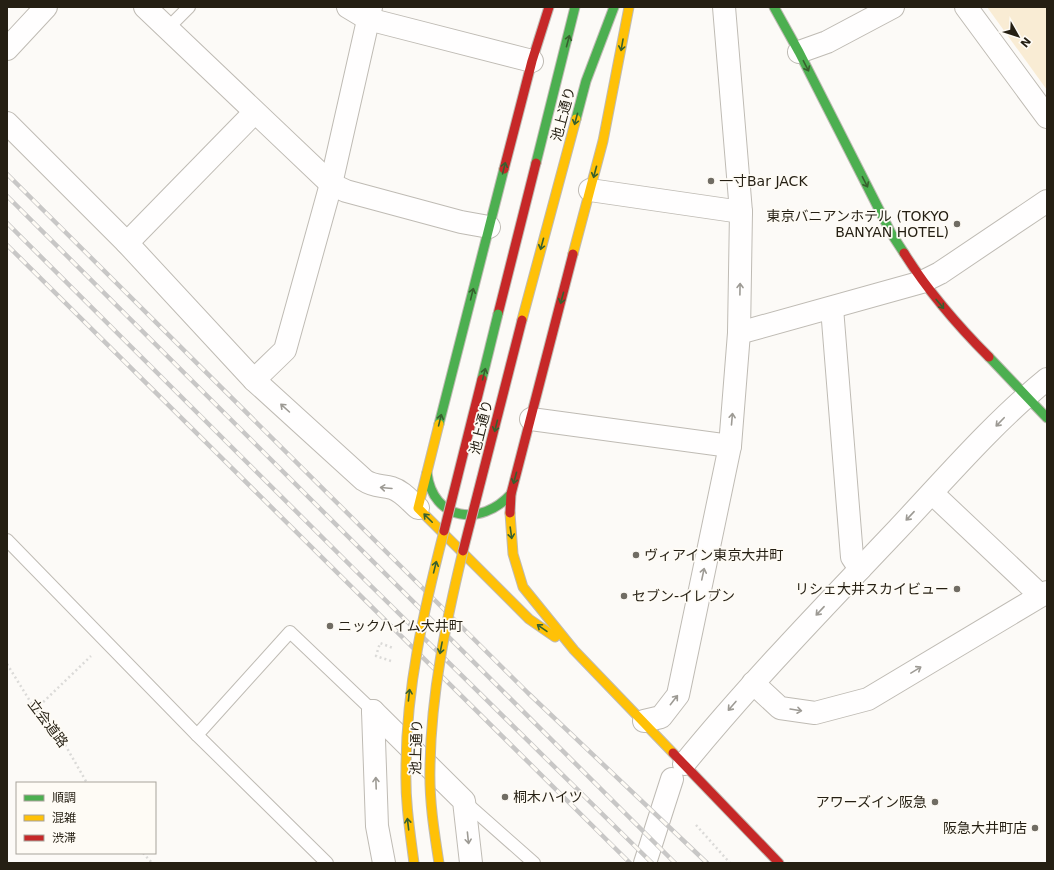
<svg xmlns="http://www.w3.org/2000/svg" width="1054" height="870" font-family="'DejaVu Sans','Noto Sans JP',sans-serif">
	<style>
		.green { fill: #f9ecd4 }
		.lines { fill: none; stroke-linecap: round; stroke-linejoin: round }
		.lane-casing { stroke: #bfbbb4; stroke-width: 14 }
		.street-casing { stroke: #bfbbb4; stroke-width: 24 }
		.fast-casing { stroke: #bfbbb4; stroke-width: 11 }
		.slow-casing { stroke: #bfbbb4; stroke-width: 11 }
		.jam-casing { stroke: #bfbbb4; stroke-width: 11 }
		.path { stroke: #dbdad8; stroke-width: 2.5; stroke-dasharray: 2 3; stroke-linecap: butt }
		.lane { stroke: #fffefe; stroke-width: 12 }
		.street { stroke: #fffefe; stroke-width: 22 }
		.fast { stroke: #4caf50; stroke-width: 9 }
		.slow { stroke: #ffc107; stroke-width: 9 }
		.jam { stroke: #c62828; stroke-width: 9 }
		.rail-casing { stroke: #c8c7c6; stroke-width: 4.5 }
		.rail { stroke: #fefbf5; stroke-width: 3; stroke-dasharray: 9; stroke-linecap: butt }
		.fast-bridge-casing { stroke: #bfbbb4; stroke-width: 11; stroke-linecap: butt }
		.slow-bridge-casing { stroke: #bfbbb4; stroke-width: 11; stroke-linecap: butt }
		.jam-bridge-casing { stroke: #bfbbb4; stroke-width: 11; stroke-linecap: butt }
		.fast-bridge { stroke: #4caf50; stroke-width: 9 }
		.slow-bridge { stroke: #ffc107; stroke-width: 9 }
		.jam-bridge { stroke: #c62828; stroke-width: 9 }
		.oneway { stroke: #37602e }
		.oneway2 { stroke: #9d9a94 }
		.poi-dot { fill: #706c63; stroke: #fefbf5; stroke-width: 1.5 }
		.labels { text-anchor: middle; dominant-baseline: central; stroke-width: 3.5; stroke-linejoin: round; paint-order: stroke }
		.street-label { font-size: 14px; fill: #251f13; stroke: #fefbf5 }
		.poi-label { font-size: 14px; fill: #251f13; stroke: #fefbf5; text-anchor: start }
	</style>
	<rect width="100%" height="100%" fill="#fcfaf7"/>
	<path class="green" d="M987,7h60v83z"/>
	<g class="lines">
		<g class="lane-casing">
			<g id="lane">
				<path d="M167,29l22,-22"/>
				<path d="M7,540l190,195 130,128"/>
				<path d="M197,735l93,-103 83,79"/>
				<path d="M465,802l69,61"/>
			</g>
		</g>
		<g class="street-casing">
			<g id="street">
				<path d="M145,7l186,177 15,7 115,31 28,5"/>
				<path d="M348,7l20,12 164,42"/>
				<path d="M966,7l81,110"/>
				<path d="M7,49l39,-42"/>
				<path d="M799,52l28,-10 66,-35"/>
				<path d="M7,123l120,120 127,137 110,100c10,7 18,5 28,8 10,3 18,13 26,20"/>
				<path d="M590,190l151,22"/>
				<path d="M127,243l127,-130"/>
				<path d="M832,308l20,249 8,12"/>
				<path d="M739,333l183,-51 18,-9 107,-72"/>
				<path d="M254,380l31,-30 46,-166 40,-177"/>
				<path d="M531,419l199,27"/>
				<path d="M932,493l108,102"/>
				<path d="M753,683l27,25 35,5 53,-14 179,-107"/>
				<path d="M373,711l91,90 7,62"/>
				<path d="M373,711l4,115 7,37"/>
				<path d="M644,721l17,-4 17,-22 52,-249 9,-113 2,-121 -17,-205"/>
				<path d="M684,764c67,-82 141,-158 214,-235 48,-51 95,-106 149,-150"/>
				<path d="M645,863l27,-84"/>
			</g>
		</g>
		<g class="fast-casing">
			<g id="fast">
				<path d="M774,7l25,45 92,181 13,20"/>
				<path d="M576,119l10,-38 28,-74"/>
				<path d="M536,163l39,-156"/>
				<path d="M989,357l58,61"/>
				<path d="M439,424l65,-255"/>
				<path d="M427,473c6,48 54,54 84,21"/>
			</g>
		</g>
		<g class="slow-casing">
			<g id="slow">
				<path d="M573,254l30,-113 26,-134"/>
				<path d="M522,320l54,-201"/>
				<path d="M439,424l-21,84 111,111 26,18"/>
				<path d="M510,513l3,41 10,33 51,63 99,103"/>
			</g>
		</g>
		<g class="jam-casing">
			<g id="jam">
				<path d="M504,169l28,-108 17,-54"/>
				<path d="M904,253c24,38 53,72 85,104"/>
				<path d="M498,314l38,-151"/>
				<path d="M510,513l1,-19 62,-240"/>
				<path d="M673,753l106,110"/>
			</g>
		</g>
		<g class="path">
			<path d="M391,661l-15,-5 4,-13 13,5"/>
			<path d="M7,664l26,42 27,30 27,47"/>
			<path d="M36,709l55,-53"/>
			<path d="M696,825l34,38"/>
			<path d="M143,853l9,10"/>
		</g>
		<use href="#lane" class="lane"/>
		<use href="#street" class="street"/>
		<use href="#fast" class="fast"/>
		<use href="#slow" class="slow"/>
		<use href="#jam" class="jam"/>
		<g class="rail-casing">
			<g id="rail">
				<path d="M7,174l521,519 179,170"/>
				<path d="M7,196l668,667"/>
				<path d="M7,223l358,357 287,283"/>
				<path d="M7,245l623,618"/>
			</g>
		</g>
		<use href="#rail" class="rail"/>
		<g class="fast-bridge-casing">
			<path id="fast-bridge" d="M482,379l16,-65"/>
		</g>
		<g class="slow-bridge-casing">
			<g id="slow-bridge">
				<path d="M414,863c-4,-31 -9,-62 -8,-94 0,-81 18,-160 38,-238"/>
				<path d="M439,863c-5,-32 -10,-64 -9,-96 1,-74 16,-145 33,-216"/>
			</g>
		</g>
		<g class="jam-bridge-casing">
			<g id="jam-bridge">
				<path d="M444,531l38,-152"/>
				<path d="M463,551l59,-231"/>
			</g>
		</g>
		<use href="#fast-bridge" class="fast-bridge"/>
		<use href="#slow-bridge" class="slow-bridge"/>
		<use href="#jam-bridge" class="jam-bridge"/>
	</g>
	<defs><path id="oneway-shaft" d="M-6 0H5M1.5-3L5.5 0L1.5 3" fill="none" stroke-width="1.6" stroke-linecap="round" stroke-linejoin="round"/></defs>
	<g class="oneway">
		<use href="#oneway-shaft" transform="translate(568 41) rotate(-75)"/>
		<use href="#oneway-shaft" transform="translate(622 45) rotate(100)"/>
		<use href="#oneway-shaft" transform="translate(806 66) rotate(63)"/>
		<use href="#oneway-shaft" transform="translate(576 119) rotate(105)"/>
		<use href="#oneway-shaft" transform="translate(504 168) rotate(-76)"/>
		<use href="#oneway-shaft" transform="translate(595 172) rotate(105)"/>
		<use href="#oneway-shaft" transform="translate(865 182) rotate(63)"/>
		<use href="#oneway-shaft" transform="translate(542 244) rotate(105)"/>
		<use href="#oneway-shaft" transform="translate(472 294) rotate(-76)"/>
		<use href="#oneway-shaft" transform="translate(562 298) rotate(105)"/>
		<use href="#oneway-shaft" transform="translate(940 304) rotate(50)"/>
		<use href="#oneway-shaft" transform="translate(484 374) rotate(-76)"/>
		<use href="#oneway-shaft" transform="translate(440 420) rotate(-76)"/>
		<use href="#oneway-shaft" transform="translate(496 426) rotate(104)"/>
		<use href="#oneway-shaft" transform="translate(515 478) rotate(105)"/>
		<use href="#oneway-shaft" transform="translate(428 518) rotate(-135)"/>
		<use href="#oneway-shaft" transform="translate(511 533) rotate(82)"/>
		<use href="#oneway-shaft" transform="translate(435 567) rotate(-76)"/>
		<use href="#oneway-shaft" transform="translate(542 628) rotate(-145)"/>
		<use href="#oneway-shaft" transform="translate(441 648) rotate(101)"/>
		<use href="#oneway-shaft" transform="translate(409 695) rotate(-84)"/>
		<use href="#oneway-shaft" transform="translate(408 824) rotate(-97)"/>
	</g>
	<g class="oneway2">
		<use href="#oneway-shaft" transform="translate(740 289) rotate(-89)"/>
		<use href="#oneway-shaft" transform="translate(285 408) rotate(-138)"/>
		<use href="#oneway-shaft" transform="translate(732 419) rotate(-85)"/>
		<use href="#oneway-shaft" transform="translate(1000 422) rotate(134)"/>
		<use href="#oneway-shaft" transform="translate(386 488) rotate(-175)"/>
		<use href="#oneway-shaft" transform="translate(910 516) rotate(133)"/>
		<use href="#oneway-shaft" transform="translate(703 574) rotate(-78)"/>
		<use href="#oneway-shaft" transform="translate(820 611) rotate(133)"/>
		<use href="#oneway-shaft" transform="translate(916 670) rotate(-31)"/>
		<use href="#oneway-shaft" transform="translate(674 700) rotate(-52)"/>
		<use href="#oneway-shaft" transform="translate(732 706) rotate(131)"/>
		<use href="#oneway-shaft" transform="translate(796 710) rotate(9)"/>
		<use href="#oneway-shaft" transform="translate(376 783) rotate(-92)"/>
		<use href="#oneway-shaft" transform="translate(468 838) rotate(84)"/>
	</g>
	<g class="poi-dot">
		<circle cx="711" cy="181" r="4"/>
		<circle cx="957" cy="224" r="4"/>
		<circle cx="636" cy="555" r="4"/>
		<circle cx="957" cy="589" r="4"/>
		<circle cx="624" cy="596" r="4"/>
		<circle cx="330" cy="626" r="4"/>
		<circle cx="505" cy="797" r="4"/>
		<circle cx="935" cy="802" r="4"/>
		<circle cx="1035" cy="828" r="4"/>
	</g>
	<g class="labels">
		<g class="street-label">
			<text transform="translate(563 114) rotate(-75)">池上通り</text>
			<text transform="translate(481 427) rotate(-76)">池上通り</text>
			<text transform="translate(48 723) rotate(53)">立会道路</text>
			<text transform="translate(416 747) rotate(-88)">池上通り</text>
		</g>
		<g class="poi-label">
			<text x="719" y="181">一寸Bar JACK</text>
			<text x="949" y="216" text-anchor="end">東京バニアンホテル (TOKYO<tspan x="949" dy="16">BANYAN HOTEL)</tspan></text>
			<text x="644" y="555">ヴィアイン東京大井町</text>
			<text x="949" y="589" text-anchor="end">リシェ大井スカイビュー</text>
			<text x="632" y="596">セブン-イレブン</text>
			<text x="338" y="626">ニックハイム大井町</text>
			<text x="513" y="797">桐木ハイツ</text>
			<text x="927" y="802" text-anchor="end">アワーズイン阪急</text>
			<text x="1027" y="828" text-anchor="end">阪急大井町店</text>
		</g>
	</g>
	<rect width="1054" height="870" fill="none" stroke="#251f13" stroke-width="16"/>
	<rect x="16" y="782" width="140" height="72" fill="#fefbf5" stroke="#a7a39b"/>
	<rect x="24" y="795" width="20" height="6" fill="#4caf50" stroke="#a7a39b"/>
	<text x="52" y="802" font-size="12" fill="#251f13">順調</text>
	<rect x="24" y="815" width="20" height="6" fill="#ffc107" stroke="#a7a39b"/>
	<text x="52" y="822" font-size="12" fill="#251f13">混雑</text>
	<rect x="24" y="835" width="20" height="6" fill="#c62828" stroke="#a7a39b"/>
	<text x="52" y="842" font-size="12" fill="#251f13">渋滞</text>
	<g transform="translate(1018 36) rotate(129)" stroke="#fefbf5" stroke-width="3" paint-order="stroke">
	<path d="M0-3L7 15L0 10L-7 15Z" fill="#251f13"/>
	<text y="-6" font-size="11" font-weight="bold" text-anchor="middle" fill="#251f13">N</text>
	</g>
</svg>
